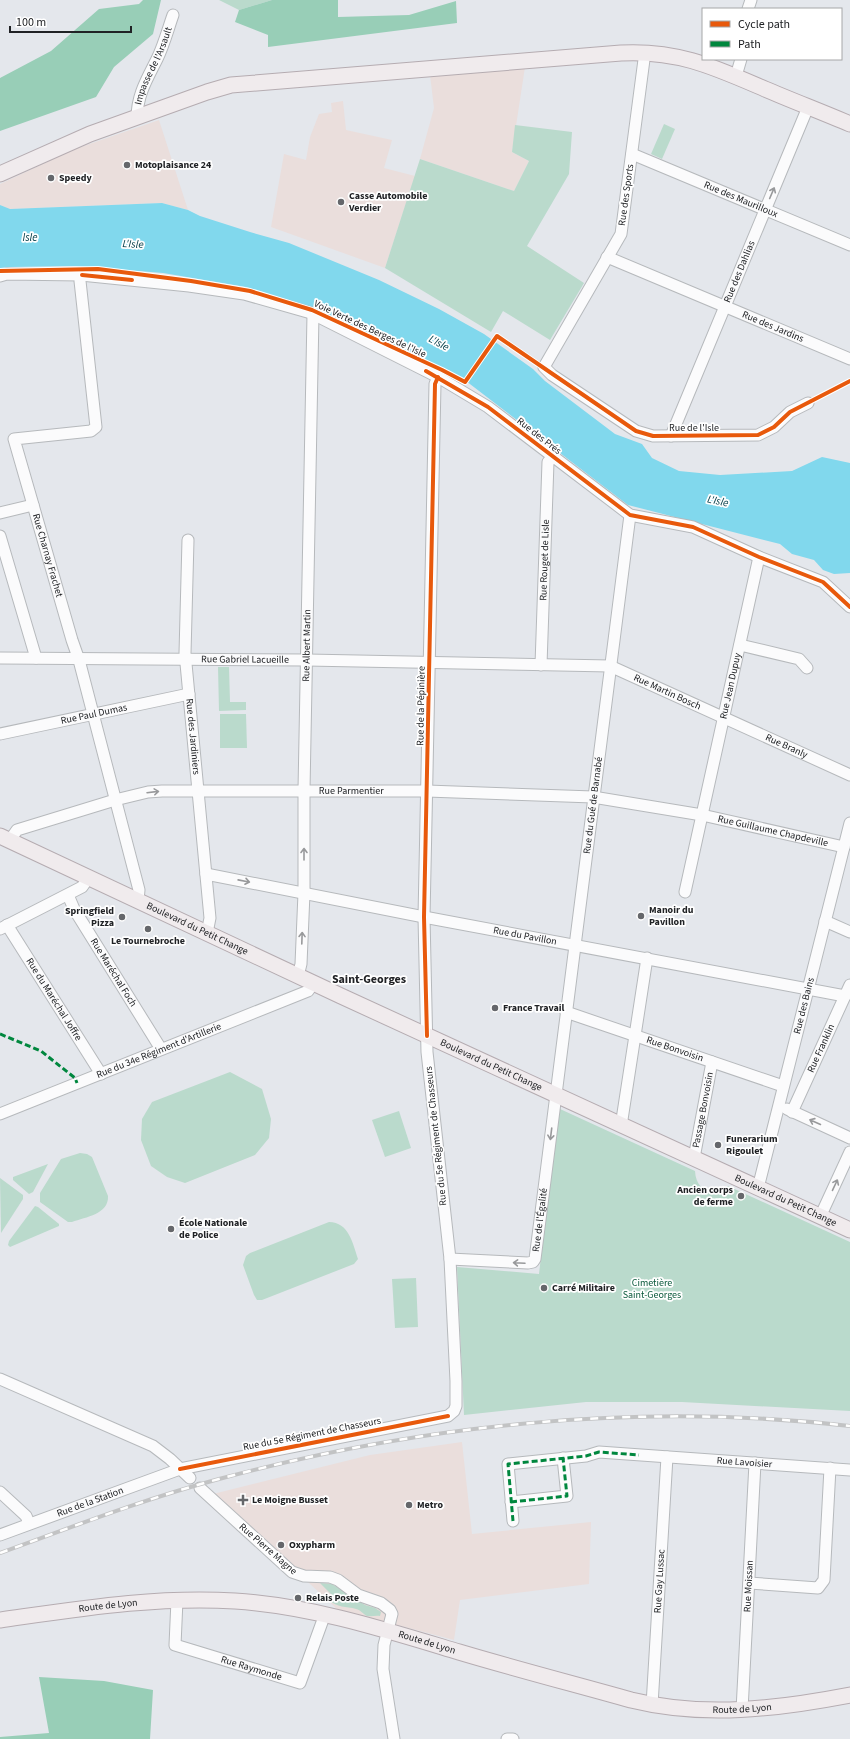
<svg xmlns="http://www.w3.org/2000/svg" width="850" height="1739" font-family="'Source Sans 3',sans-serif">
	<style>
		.industrial { fill: #eadedc }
		.green { fill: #badacc }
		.forest { fill: #98ceb7 }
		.water { fill: #81d8ed }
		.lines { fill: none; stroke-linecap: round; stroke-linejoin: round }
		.minor-casing { stroke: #b6b9bc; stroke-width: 13 }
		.major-casing { stroke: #b5acb1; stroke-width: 17 }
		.minor { stroke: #fbfbfc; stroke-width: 11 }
		.major { stroke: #f0ebed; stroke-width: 15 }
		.rail-casing { stroke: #c2c3c4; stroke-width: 4 }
		.rail { stroke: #fff; stroke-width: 2.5; stroke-dasharray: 8; stroke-linecap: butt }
		.quiet { stroke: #00873e; stroke-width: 3; stroke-dasharray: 6 3; stroke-linecap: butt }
		.cycleway-casing { stroke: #fff; stroke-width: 6 }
		.cycleway { stroke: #e8590c; stroke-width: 4 }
		.oneway { stroke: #98999b }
		.poi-dot { fill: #65676b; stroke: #fff; stroke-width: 1.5 }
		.labels { text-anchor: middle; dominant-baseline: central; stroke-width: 3.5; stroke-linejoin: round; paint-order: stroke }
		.street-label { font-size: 10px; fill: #202225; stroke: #fff }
		.poi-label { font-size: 10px; font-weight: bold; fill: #202225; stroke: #fff; text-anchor: start }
		.park-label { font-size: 10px; fill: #09583a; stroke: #fff }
		.water-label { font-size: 11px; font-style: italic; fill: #003b46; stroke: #fff }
		.quarter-label { font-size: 12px; font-weight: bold; fill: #202225; stroke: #fff }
	</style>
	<rect width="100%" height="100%" fill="#e4e7ec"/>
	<g class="industrial">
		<path d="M525,67l-13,85 17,9 -15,30 -94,-32 14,-51 -4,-33z"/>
		<path d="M343,101l3,29 46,10 -8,28 31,8 -30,92 -114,-41 13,-73 22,6 4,-23 9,-23 13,-2 -1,-9z"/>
		<path d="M159,120l29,90 -26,-7 -153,6 -9,-4v-21l75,-35z"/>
		<path d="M462,1442l10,92 119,-12 -2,62 -129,16 -6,40 -117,-31 -124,-115 157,-39z"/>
	</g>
	<g class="green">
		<path d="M219,0h53l-33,10z"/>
		<path d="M664,124l11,5 -13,30 -11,-5z"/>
		<path d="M515,125l57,7 -3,42 -42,72 57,37 -34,57 -47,-29 -12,21 -106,-64 35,-109 94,32 15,-30 -17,-9z"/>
		<path d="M218,667h11l1,35h16v8l-27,1z"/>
		<path d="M220,714h26l1,34h-27z"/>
		<path d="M230,1072l32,17 9,30 -2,19 -14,17 -70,28 -18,-6 -16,-11 -10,-26 1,-21 10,-17z"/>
		<path d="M560,1109l135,62c1,20 17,25 33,15l122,56v169l-168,-9h-96l-122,13 -7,-148 82,7 12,-104z"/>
		<path d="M399,1111l12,37 -26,9 -13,-37z"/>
		<path d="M80,1153l7,1 5,3 16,39c1,18 -22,21 -36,26h-4l-28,-20v-9l21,-34z"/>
		<path d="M48,1164l-15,28 -4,2 -16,-14v-3z"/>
		<path d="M0,1178l23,17v4l-22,34z"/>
		<path d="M35,1206l3,1 21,17v2l-49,21 -2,-2 1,-4z"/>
		<path d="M329,1222c20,0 24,22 29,37l-4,5 -92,36h-5l-3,-5 -11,-30 3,-9 4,-3z"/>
		<path d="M416,1278l2,49 -23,1 -3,-49z"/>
		<path d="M320,1583l12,1 33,21 10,3 6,4 -1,4c-4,-1 -9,1 -13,0 -4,-2 -6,-6 -11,-7 -10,-3 -19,-1 -27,-9l4,-4z"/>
	</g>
	<g class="forest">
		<path d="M143,0h18l-8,34 -39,33 -18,30 -96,34v-53l51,-27 48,-42 40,-5z"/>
		<path d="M272,0h66v17l71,-2 47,-14 1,22 -189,24v-12l-33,-13 4,-12z"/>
		<path d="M39,1677l65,4 49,9 -3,49h-150v-2l49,-4z"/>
	</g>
	<path class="water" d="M162,203l26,7 12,6 50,16 39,11 90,37 60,29 45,25 49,35 12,12 70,53 27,10 10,14 27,13 41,4 72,-4 30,-14 28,6v110l-16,1 -11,-4 -9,-10 -22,-6 -12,-10 -152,-39 -162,-124 -152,-73 -68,-21 -83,-14 -87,-7 -66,1 -10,1v-63l10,4z"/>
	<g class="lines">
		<g class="minor-casing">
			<g id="minor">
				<path d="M748,9l3,-9"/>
				<path d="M645,52l-24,182 -77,133 8,8 84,56 17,5 105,-1 16,-8 16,-15 18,-9"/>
				<path d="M736,76l5,-17"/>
				<path id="s1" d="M137,118c0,-23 10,-39 20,-59 7,-14 11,-30 16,-44"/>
				<path id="s2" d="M632,154l218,91"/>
				<path id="s3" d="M607,257l243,102"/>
				<path id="s4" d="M81,275l-1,6 16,146 -5,4 -77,8 58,201 7,20 60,230 -1,10"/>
				<path d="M0,276l7,-2 74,1 108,11 55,8 67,19 127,64 50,30 142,108 63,12 66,30 64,25 27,25"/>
				<path id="s5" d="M671,436l137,-329"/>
				<path d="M0,513l33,-8"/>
				<path d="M0,536l36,122"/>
				<path id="s6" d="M188,540l-3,113 25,265 -3,15"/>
				<path d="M740,645l59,14 8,9"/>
				<path id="s7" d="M0,658l307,2 303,6 240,109"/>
				<path id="s8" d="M541,665l7,-203 5,-5"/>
				<path id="s9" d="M0,734l189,-40"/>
				<path id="s10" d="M10,840l7,-10 98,-30 33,-8 14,-1h265l166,6 109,18 142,32"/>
				<path id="s11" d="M206,874l218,43 421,79"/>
				<path id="s12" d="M685,892l74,-335"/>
				<path id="s13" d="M68,895l6,14 87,140"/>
				<path d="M825,921l25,11"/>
				<path id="s14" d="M7,925l94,149"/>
				<path d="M0,929l82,-42 7,-10"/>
				<path id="s15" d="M298,976l3,-12 3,-71v-103l9,-476"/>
				<path id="s16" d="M566,1012l217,74"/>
				<path d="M787,1109l63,29"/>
				<path id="s17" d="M792,1112l58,-127"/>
				<path id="s18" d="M0,1114l308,-123 5,-7"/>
				<path d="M621,1126l26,-168"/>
				<path id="s19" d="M694,1158l18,-96"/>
				<path id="s20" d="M758,1188l92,-365"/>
				<path d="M820,1217l30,-65"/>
				<path id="s21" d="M450,1259l78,4 5,-1 2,-3 95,-744"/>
				<path d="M0,1379l153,67 17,13 20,19"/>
				<path d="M200,1488l92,84 12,4 26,1 8,3 20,15 23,8 9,7 2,4 -8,31 -1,24 11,70"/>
				<path d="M0,1492l26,24 3,7"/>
				<path d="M511,1502l56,-6 -4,-38"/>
				<path id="s22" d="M513,1521l-5,-57 78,-8 13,-4 251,18"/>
				<path id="s23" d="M0,1535l180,-66 268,-53 6,-5 2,-5v-25l-6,-122 -23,-207 -3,-135 11,-533 3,-7"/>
				<path d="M749,1583l69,5 6,-8 6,-112"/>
				<path id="s24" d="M177,1600l-2,45 125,38 25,-69"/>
				<path id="s25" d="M652,1705l15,-248"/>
				<path id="s26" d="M742,1710l13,-247"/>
				<path d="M507,1739h6"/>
			</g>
		</g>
		<g class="major-casing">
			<g id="major">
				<path d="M0,174l90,-40 117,-42 24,-7 390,-32c57,-3 93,14 144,36 28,12 57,23 85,35"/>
				<path id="s27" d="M0,836l341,160 509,234"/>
				<path id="s28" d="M0,1620c78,-11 156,-24 235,-19 77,5 151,29 224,51 57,17 115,32 172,48 73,18 146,9 219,-5"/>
			</g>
		</g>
		<use href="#minor" class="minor"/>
		<use href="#major" class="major"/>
		<g class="rail-casing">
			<path id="rail" d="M0,1553c72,-26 144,-54 219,-74 205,-55 420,-77 631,-53"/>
		</g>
		<use href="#rail" class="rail"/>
		<g class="quiet">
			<path d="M0,1034l41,17 34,27 2,5"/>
			<path d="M511,1502l56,-6 -4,-38"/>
			<path d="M513,1521l-5,-57 78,-8 13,-4 40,3"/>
		</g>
		<g class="cycleway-casing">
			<g id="cycleway">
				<path d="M0,271l98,-2 93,12 59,10 62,19 130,60 23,12 32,-46 139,95 17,5 105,-1 16,-8 16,-15 60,-31"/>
				<path d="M82,275l50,5"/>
				<path d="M426,371l62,36 142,108 63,12 66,30 64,25 27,25"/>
				<path d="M427,1036l-3,-119 11,-533 3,-7"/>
				<path d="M180,1469l268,-53"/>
			</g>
		</g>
		<use href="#cycleway" class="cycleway"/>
	</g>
	<defs><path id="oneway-shaft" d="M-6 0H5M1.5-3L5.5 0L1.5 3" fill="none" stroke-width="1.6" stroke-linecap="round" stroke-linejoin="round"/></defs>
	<g class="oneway">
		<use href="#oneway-shaft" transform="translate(772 193) rotate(-67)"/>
		<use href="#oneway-shaft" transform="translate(153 792) rotate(-7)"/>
		<use href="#oneway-shaft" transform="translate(304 854) rotate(-90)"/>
		<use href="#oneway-shaft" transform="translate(244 881) rotate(11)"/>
		<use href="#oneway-shaft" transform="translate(302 938) rotate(-88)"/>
		<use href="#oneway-shaft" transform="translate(815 1122) rotate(-156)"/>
		<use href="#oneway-shaft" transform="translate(551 1134) rotate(97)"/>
		<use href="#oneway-shaft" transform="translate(835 1185) rotate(-65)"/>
		<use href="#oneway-shaft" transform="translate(519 1263) rotate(-177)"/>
	</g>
	<g class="poi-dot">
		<circle cx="127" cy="165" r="4"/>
		<circle cx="51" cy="178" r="4"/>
		<circle cx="341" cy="202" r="4"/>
		<circle cx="641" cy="916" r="4"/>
		<circle cx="122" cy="917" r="4"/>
		<circle cx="148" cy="929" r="4"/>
		<circle cx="495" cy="1008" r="4"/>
		<circle cx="718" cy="1145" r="4"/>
		<circle cx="741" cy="1196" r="4"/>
		<circle cx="171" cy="1229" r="4"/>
		<circle cx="544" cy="1288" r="4"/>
		<path d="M241 1494h4v4h4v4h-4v4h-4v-4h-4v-4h4z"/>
		<circle cx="409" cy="1505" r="4"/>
		<circle cx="281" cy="1545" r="4"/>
		<circle cx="298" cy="1598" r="4"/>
	</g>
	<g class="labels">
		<g class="street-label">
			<text stroke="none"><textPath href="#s1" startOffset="55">Impasse de l'Arsault</textPath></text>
			<text transform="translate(626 195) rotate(-82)">Rue des Sports</text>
			<text stroke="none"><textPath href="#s2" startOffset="118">Rue des Maurilloux</textPath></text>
			<text stroke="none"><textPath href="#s5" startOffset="178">Rue des Dahlias</textPath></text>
			<text stroke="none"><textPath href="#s3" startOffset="180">Rue des Jardins</textPath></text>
			<text transform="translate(370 329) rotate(25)">Voie Verte des Berges de l'Isle</text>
			<text x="694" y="428">Rue de l'Isle</text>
			<text transform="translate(539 436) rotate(38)">Rue des Prés</text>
			<text stroke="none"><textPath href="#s4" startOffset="358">Rue Charnay Frachet</textPath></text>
			<text stroke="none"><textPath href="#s8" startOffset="105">Rue Rouget de Lisle</textPath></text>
			<text stroke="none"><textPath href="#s15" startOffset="331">Rue Albert Martin</textPath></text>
			<text stroke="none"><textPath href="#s7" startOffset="245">Rue Gabriel Lacueille</textPath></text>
			<text stroke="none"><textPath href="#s12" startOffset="211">Rue Jean Dupuy</textPath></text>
			<text stroke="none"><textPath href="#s7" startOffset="673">Rue Martin Bosch</textPath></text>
			<text transform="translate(421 706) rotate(-89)">Rue de la Pépinière</text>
			<text stroke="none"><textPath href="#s9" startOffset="96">Rue Paul Dumas</textPath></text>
			<text stroke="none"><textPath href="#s6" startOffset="197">Rue des Jardiniers</textPath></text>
			<text stroke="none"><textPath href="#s7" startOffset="804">Rue Branly</textPath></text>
			<text stroke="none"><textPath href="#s10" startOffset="352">Rue Parmentier</textPath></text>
			<text stroke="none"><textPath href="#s21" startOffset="544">Rue du Gué de Barnabé</textPath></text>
			<text stroke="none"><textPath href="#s10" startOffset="777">Rue Guillaume Chapdeville</textPath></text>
			<text stroke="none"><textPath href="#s27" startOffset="218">Boulevard du Petit Change</textPath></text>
			<text stroke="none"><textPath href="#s11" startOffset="325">Rue du Pavillon</textPath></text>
			<text stroke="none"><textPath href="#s13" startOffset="90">Rue Maréchal Foch</textPath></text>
			<text stroke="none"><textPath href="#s14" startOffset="88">Rue du Maréchal Joffre</textPath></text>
			<text stroke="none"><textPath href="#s20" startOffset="188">Rue des Bains</textPath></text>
			<text stroke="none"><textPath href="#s17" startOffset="70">Rue Franklin</textPath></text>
			<text stroke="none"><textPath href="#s16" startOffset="115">Rue Bonvoisin</textPath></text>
			<text stroke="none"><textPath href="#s18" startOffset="171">Rue du 34e Régiment d'Artillerie</textPath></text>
			<text stroke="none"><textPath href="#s27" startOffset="542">Boulevard du Petit Change</textPath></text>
			<text stroke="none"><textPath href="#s19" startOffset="49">Passage Bonvoisin</textPath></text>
			<text transform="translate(436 1136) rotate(-96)">Rue du 5e Régiment de Chasseurs</text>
			<text stroke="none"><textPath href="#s27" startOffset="866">Boulevard du Petit Change</textPath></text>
			<text stroke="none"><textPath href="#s21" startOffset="126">Rue de l'Égalité</textPath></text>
			<text transform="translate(312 1434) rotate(-11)">Rue du 5e Régiment de Chasseurs</text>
			<text stroke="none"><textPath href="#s22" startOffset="295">Rue Lavoisier</textPath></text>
			<text stroke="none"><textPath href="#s23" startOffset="96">Rue de la Station</textPath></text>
			<text transform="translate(268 1549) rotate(41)">Rue Pierre Magne</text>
			<text stroke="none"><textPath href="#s25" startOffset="124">Rue Gay Lussac</textPath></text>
			<text stroke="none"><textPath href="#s26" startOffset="124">Rue Moissan</textPath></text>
			<text stroke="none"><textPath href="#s28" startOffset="109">Route de Lyon</textPath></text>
			<text stroke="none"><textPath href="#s28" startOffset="433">Route de Lyon</textPath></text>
			<text stroke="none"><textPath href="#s24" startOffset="125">Rue Raymonde</textPath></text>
			<text stroke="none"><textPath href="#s28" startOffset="757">Route de Lyon</textPath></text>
		</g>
		<g class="poi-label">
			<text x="135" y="165">Motoplaisance 24</text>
			<text x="59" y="178">Speedy</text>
			<text x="349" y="196">Casse Automobile<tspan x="349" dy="12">Verdier</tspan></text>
			<text x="649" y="910">Manoir du<tspan x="649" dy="12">Pavillon</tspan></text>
			<text x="114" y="911" text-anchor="end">Springfield<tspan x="114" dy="12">Pizza</tspan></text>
			<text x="148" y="941" text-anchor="middle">Le Tournebroche</text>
			<text x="503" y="1008">France Travail</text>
			<text x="726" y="1139">Funerarium<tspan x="726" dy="12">Rigoulet</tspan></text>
			<text x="733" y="1190" text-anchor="end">Ancien corps<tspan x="733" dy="12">de ferme</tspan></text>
			<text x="179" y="1223">École Nationale<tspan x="179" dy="12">de Police</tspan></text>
			<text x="552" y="1288">Carré Militaire</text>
			<text x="252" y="1500">Le Moigne Busset</text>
			<text x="417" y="1505">Metro</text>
			<text x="289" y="1545">Oxypharm</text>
			<text x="306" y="1598">Relais Poste</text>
		</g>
		<g class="park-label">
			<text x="652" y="1283">Cimetière<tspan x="652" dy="12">Saint-Georges</tspan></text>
		</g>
		<g class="water-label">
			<text x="30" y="237">Isle</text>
			<text transform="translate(133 244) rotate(3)">L'Isle</text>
			<text transform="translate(439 343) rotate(28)">L'Isle</text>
			<text transform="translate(718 501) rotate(12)">L'Isle</text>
		</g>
		<g class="quarter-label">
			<text x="369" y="979">Saint-Georges</text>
		</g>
	</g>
	<rect x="702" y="8" width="140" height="52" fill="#ffffff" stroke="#a6a7a8"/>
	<rect x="710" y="21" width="20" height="6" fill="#e8590c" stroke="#a6a7a8"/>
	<text x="738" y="28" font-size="12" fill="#202225">Cycle path</text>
	<rect x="710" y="41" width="20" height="6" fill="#00873e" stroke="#a6a7a8"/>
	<text x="738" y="48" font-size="12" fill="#202225">Path</text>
	<path d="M10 26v6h121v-6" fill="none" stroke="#202225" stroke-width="2"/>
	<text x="16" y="26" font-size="12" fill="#202225" stroke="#ffffff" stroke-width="3" paint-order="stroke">100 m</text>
</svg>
